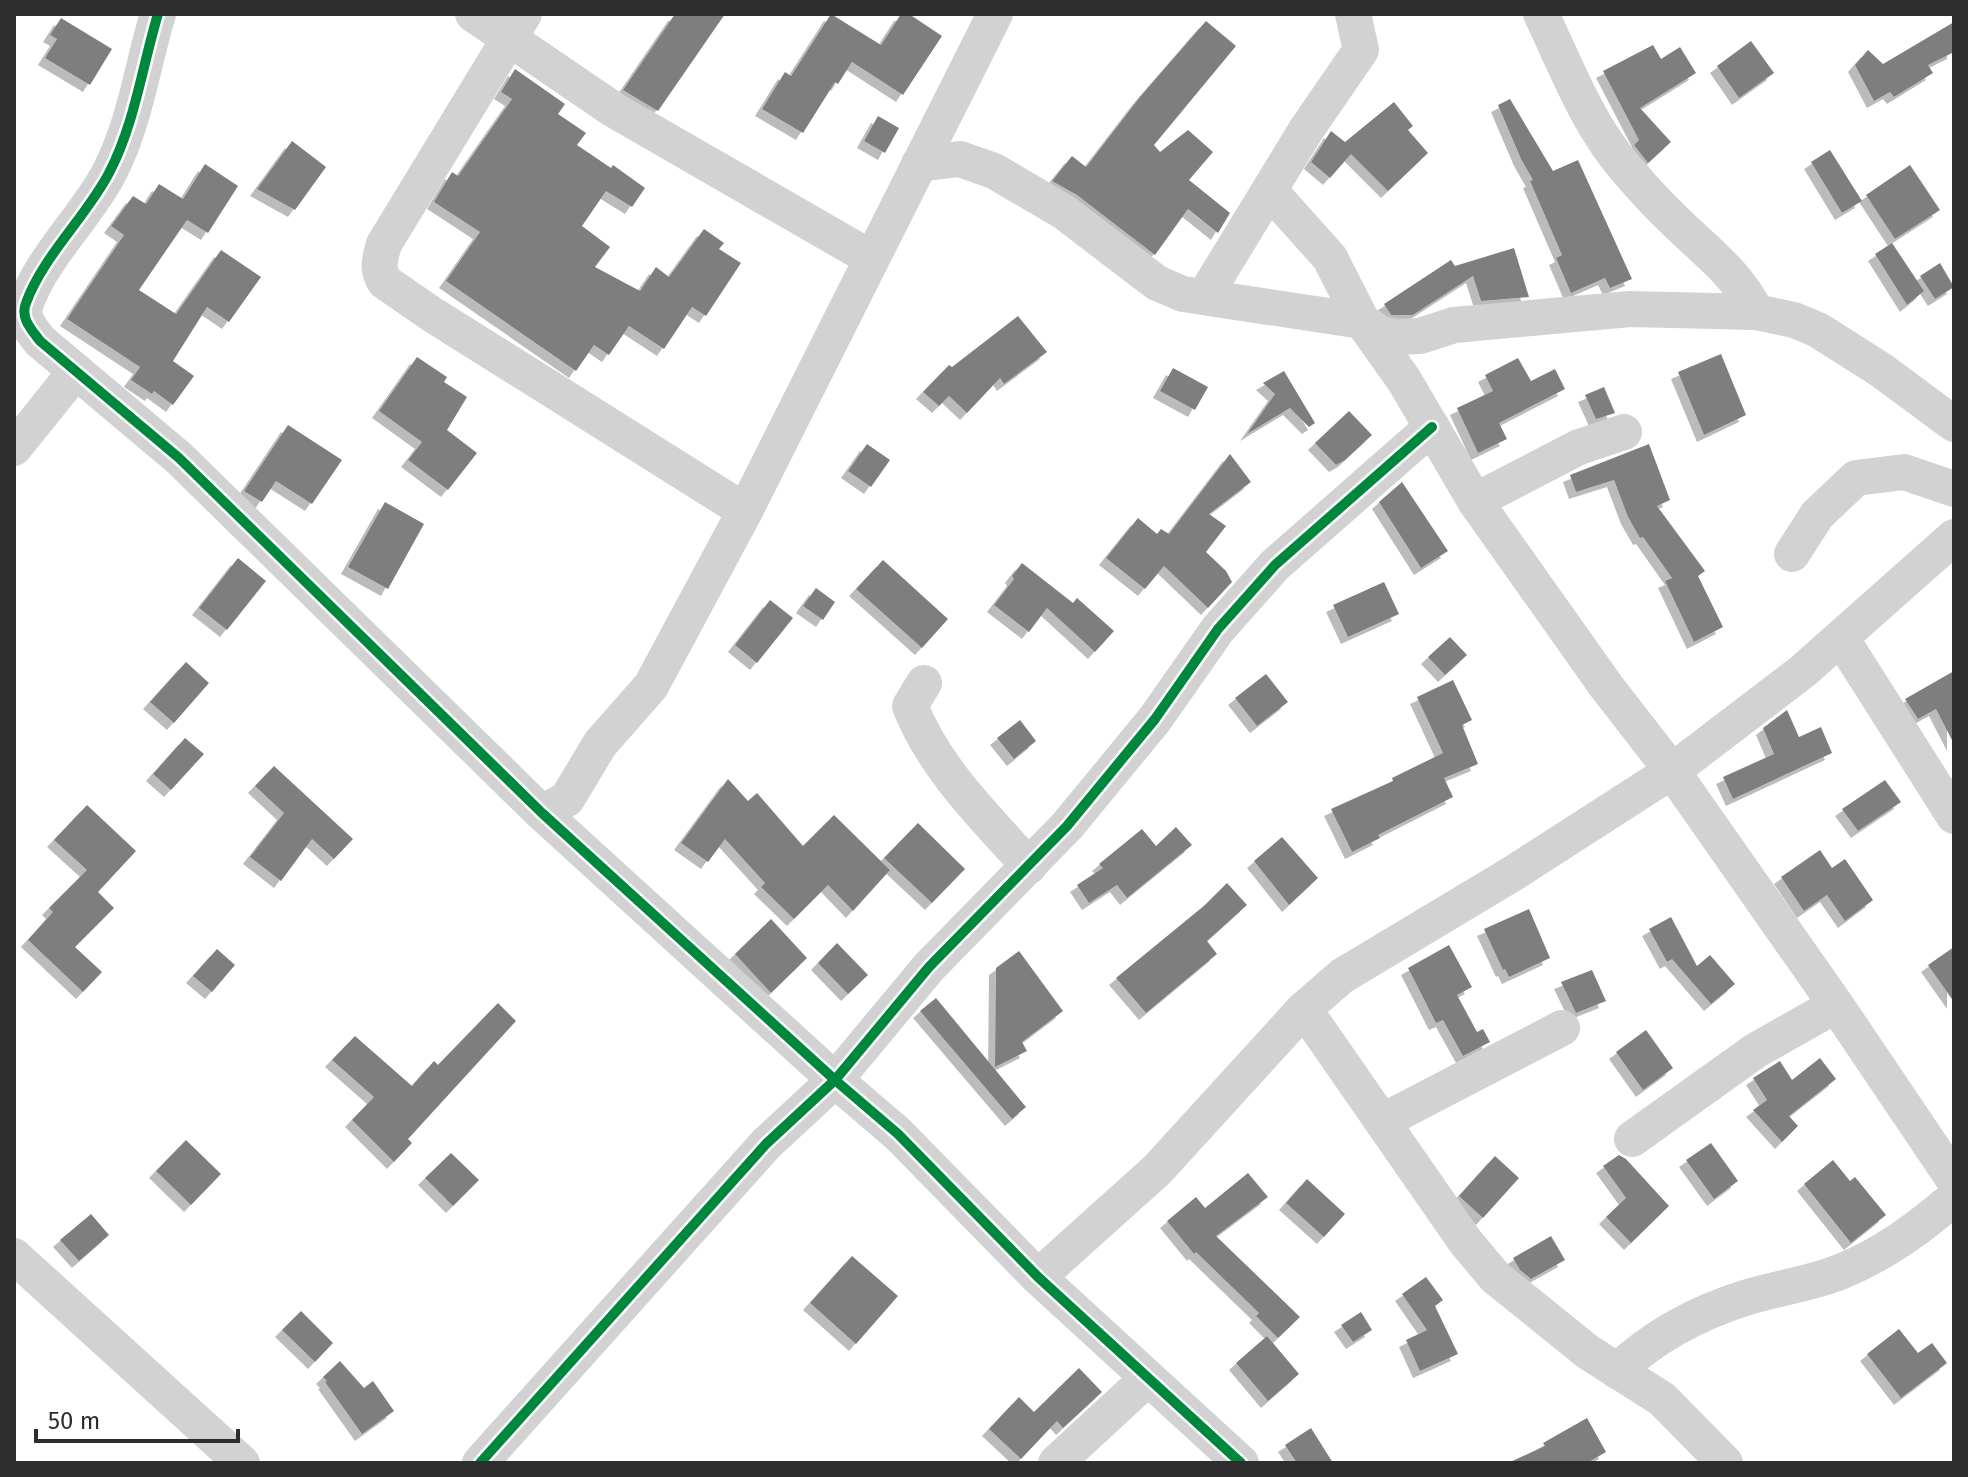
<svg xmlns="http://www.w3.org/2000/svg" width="1968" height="1477" font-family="'Fira Sans',sans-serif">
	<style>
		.building { fill: #7e7e7e; filter: url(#shadow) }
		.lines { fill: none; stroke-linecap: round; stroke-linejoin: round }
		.minor { stroke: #d2d2d2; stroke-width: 36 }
		.cycleway-casing { stroke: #fff; stroke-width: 15 }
		.cycleway { stroke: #00873e; stroke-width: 10 }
	</style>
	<defs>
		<filter id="shadow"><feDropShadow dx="-7" dy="7" stdDeviation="0" flood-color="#0004"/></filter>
	</defs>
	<rect width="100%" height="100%" fill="#fff"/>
	<g class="building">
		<path d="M675,14h50l-67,97 -35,-21z"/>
		<path d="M831,14l50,31 20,-31h8l33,22 -39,59 -51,-33 -14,22 -3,-2 -32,51 -41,-24 23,-37 6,4z"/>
		<path d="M61,18l51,31 -22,36 -45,-27 12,-19 -7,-4z"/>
		<path d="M1206,21l30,25 -82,99 6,7 28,-22 25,22 -24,28 41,33 -12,20 -30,-24 -33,46 -78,-60 -25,-14 20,-25 14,11 54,-70z"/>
		<path d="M1954,22v30l-26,13 5,8 -39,24 -4,-5 -16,9 -19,-36 13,-15 15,14z"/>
		<path d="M1751,41l23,32 -35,25 -22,-32z"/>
		<path d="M1653,45l8,14 19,-12 16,26 -56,35 31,34 -23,21 -14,-18 5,-5 -36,-69z"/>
		<path d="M515,69l50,35 -7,10 28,19 -9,12 34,23 2,-3 32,23 -13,19 -26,-16 -24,35 28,21 -15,20 45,24 16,-24 13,10 35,-48 20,14 -5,6 22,14 -35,53 -14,-9 -28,42 -35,-23 -20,29 -15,-10 -18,26 -130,-90 34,-49 -46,-30 18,-30 6,4 54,-77 -11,-7z"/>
		<path d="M1510,99l43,72 25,-11 54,119 -22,9 -5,-10 -34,15 -15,-35 6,-3 -32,-74 3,-1 -12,-21 -23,-54z"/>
		<path d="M1394,102l19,24 -5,4 20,23 -40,38 -37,-37 -21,24 -19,-16 20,-31 14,11z"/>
		<path d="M878,116l21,12 -14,25 -21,-12z"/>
		<path d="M292,141l34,26 -31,43 -38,-21z"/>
		<path d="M1830,150l32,51 -20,12 -31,-51z"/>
		<path d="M205,164l33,22 -30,47 -21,-13 -48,70 37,24 45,-64 40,27 -32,45 -22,-15 -34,54 21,15 -21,29 -19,-14 -2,3 -21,-14 9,-13 -73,-48 57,-84 -13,-9 22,-30 13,8 13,-20 24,15z"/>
		<path d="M1910,165l30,45 -45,29 -29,-44z"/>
		<path d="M1892,243l32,48 -17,14 -32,-51z"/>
		<path d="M1514,248l15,49 -48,4 -8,-25 -60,39h-22l-7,-11 67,-44 4,6z"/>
		<path d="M1940,263l14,24 -19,12 -15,-23z"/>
		<path d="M1018,316l29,36 -43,32 -4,-6 -33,35 -18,-17 -10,10 -16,-14 26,-27 3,2z"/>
		<path d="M1721,354l25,61 -42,20 -26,-63z"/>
		<path d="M417,357l30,20 -3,5 23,15 -20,33 30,23 -29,37 -40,-30 14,-18 -43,-31z"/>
		<path d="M1518,358l13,23 24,-12 10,20 -66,34 8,16 -29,14 -21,-45 36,-17 -8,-16z"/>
		<path d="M1173,368l35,19 -13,23 -35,-19z"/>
		<path d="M1284,371l31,52 -6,4 -19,-19 -43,26 28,-40 -12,-11z"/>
		<path d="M1604,387l11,26 -19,6 -11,-24z"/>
		<path d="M1349,411l23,24 -27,25 -9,5 -21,-22z"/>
		<path d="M288,425l54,35 -30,44 -36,-23 -14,21 -18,-11z"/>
		<path d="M867,444l23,16 -19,27 -23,-16z"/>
		<path d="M1649,444l21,56 -13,6 48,65 -7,5 25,51 -29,15 -29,-61 7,-3 -29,-41 -3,1 -12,-21 -14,-37 -38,12 -6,-17z"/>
		<path d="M1230,454l21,28 -42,32 17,12 -20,26 20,19 6,11 -24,26 -44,-42 -19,23 -39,-31 32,-40 19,16 4,-5 8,5z"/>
		<path d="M1402,482l46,69 -27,17 -42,-66z"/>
		<path d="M385,502l39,22 -36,65 -40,-22z"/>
		<path d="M238,558l28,23 -39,49 -28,-22z"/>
		<path d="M883,560l65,59 -26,29 -66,-59z"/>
		<path d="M1022,563l51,40 4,-5 37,33 -19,21 -48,-44 -18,24 -35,-27 20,-26 -2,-3z"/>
		<path d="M1384,582l15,32 -51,23 -15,-32z"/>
		<path d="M816,588l19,14 -12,18 -20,-14z"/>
		<path d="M770,600l23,18 -36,45 -22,-18z"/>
		<path d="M1450,637l17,18 -22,20 -17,-18z"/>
		<path d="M186,662l23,21 -35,40 -24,-21z"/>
		<path d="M1954,671v73l-18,-35 -18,10 -13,-20z"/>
		<path d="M1266,674l22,28 -31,24 -22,-28z"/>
		<path d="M1453,680l19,40 -10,5 16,39 -34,14 9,19 -75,38 2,3 -28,14 -21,-43 62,-28 -1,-3 51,-25 -26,-56z"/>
		<path d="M1787,710l12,27 22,-10 11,26 -99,46 -10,-22 51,-23 -11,-26z"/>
		<path d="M1020,720l16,21 -22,18 -17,-21z"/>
		<path d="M185,738l19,16 -33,36 -18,-16z"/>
		<path d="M274,766l79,73 -19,20 -22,-20 -31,42 -31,-24 34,-44 -29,-27z"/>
		<path d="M728,779l20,22 9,-8 46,53 31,-31 56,55 -37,41 -25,-26 -34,34 -33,-32 4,-4 -40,-44 -17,23 -27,-19z"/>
		<path d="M1885,780l16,22 -43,29 -16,-22z"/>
		<path d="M87,805l49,46 -38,41 16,16 -39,39 27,25 -19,20 -55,-52 25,-28 -4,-4 38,-38 -33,-30z"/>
		<path d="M918,823l47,46 -33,34 -48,-45z"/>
		<path d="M1176,827l16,18 -65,53 -10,-13 -28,18 -12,-18 26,-17 -4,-4 43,-35 14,17z"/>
		<path d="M1282,837l36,41 -29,27 -35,-44z"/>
		<path d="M1820,850l12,18 13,-9 28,41 -28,21 -18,-26 -23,16 -23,-34z"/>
		<path d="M1227,883l20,22 -40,36 10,13 -71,59 -30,-35 89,-73z"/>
		<path d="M1529,909l21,49 -41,19 -4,-8 -2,1 -19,-41z"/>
		<path d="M1671,917l26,49 13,-11 25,29 -24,20 -39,-45 -5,3 -18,-33z"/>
		<path d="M771,919l36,39 -36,35 -36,-39z"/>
		<path d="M837,943l31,32 -20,19 -30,-31z"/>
		<path d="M1449,945l23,42 -15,8 20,37 6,-3 7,13 -27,14 -20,-36 -7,3 -28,-55z"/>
		<path d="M1954,947v55l-26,-37z"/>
		<path d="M217,949l18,16 -23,27 -19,-16z"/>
		<path d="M1019,951l44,60 -41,31 5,9 -32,16 1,-99z"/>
		<path d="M1592,970l14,31 -30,12 -15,-31z"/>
		<path d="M936,998l90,109 -14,12 -92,-108z"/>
		<path d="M498,1003l18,18 -108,118 4,4 -18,19 -42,-42 22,-23 -42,-37 23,-24 57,50 22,-25 4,4z"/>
		<path d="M1646,1030l27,38 -30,22 -27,-38z"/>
		<path d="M1820,1058l16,21 -47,37 9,10 -16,16 -29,-32 14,-10 -14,-22 27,-17 12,19z"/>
		<path d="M186,1140l35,34 -30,31 -35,-34z"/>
		<path d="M1711,1143l27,38 -24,18 -28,-39z"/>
		<path d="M451,1153l28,27 -26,26 -28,-28z"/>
		<path d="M1619,1155l7,4 43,47 -38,37 -25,-26 20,-19 -23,-32z"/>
		<path d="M1495,1156l24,22 -36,40 -24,-22z"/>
		<path d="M1833,1160l17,21 5,-4 31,38 -35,28 -47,-59z"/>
		<path d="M1248,1173l20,24 -52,39 84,81 -22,21 -22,-22 3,-3 -63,-61 -2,2 -27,-33 29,-24 9,11z"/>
		<path d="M1307,1179l38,35 -21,23 -38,-34z"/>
		<path d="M91,1214l18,21 -30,26 -19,-21z"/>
		<path d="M1551,1236l14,24 -34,19 -11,-9 -7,-12z"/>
		<path d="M852,1256l46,40 -42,48 -46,-41z"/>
		<path d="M1426,1277l17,23 -8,6 23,48 -38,17 -14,-31 21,-10 -25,-36z"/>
		<path d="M301,1311l32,32 -18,19 -33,-32z"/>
		<path d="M1361,1312l11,18 -19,12 -12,-17z"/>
		<path d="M1899,1329l19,24 14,-10 15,20 -46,35 -34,-44z"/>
		<path d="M1267,1336l32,38 -31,27 -32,-38z"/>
		<path d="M340,1361l24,27 9,-7 21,30 -32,23 -37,-52 2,-1 -4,-4z"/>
		<path d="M1079,1368l23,24 -39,36 -6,-7 -36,38 -32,-30 30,-32 15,15z"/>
		<path d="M1587,1418l19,34 -19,11h-79l37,-17 -2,-3z"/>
		<path d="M1311,1428l22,35h-36l-12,-18z"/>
	</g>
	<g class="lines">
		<g class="minor">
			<path d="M158,14c-16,53 -23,109 -49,159 -23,44 -66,83 -83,130 -6,15 5,26 14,38l139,117 363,355 293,267 63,54 140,143 203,186"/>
			<path d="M473,14l141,96 257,148"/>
			<path d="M524,14l-140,230c-4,15 -8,25 1,38l48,33 312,196"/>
			<path d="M1541,14c26,54 47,112 87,157 13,15 27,31 42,45 30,31 67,56 86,96"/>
			<path d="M919,164l41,-5 34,12 70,41 93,71 26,11 179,27 19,13 15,3 24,-1 34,-11 176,-16 126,3 38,8 24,10 63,40 73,54"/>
			<path d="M1271,192l59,66 32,63 42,59 71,121 131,185 66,85 164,234 118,175"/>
			<path d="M1204,297l102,-167 55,-80 -8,-36"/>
			<path d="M14,448l62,-77"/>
			<path d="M1475,501l104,-54 45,-15"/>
			<path d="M1792,554l25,-39 39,-37 48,-6 50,17"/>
			<path d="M1841,638l113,178"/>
			<path d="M924,683l-14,23c25,63 74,110 119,160"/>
			<path d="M542,813l25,-14 33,-55 51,-58 94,-175 250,-497"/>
			<path d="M1304,1009l161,232 30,36 93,75 74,47 63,64"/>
			<path d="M1383,1121l179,-93"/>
			<path d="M1632,1139l123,-88 81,-46"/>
			<path d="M14,1256l228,207"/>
			<path d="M1038,1277l119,-107 147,-161 38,-33 170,-102 160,-103 131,-100 151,-134"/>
			<path d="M1617,1371c37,-35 80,-58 128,-73 31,-10 65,-14 95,-26 44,-18 78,-43 114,-74"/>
			<path d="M480,1463l286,-319 69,-64 94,-113 138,-141 88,-107 63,-90 57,-64 157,-138"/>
			<path d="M1056,1463l92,-85"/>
		</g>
		<g class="cycleway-casing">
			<g id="cycleway">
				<path d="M158,14c-16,53 -23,109 -49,159 -23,44 -66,83 -83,130 -6,15 5,26 14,38l139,117 363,355 293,267 63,54 140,143 203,186"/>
				<path d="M480,1463l286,-319 69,-64 94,-113 138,-141 88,-107 63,-90 57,-64 157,-138"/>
			</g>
		</g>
		<use href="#cycleway" class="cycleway"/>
	</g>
	<rect width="1968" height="1477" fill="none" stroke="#2d2d2d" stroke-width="32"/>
	<path d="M36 1429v12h202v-12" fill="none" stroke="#2d2d2d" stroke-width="4"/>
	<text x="48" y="1429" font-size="24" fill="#2d2d2d" stroke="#ffffff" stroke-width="6" paint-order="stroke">50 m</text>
</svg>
